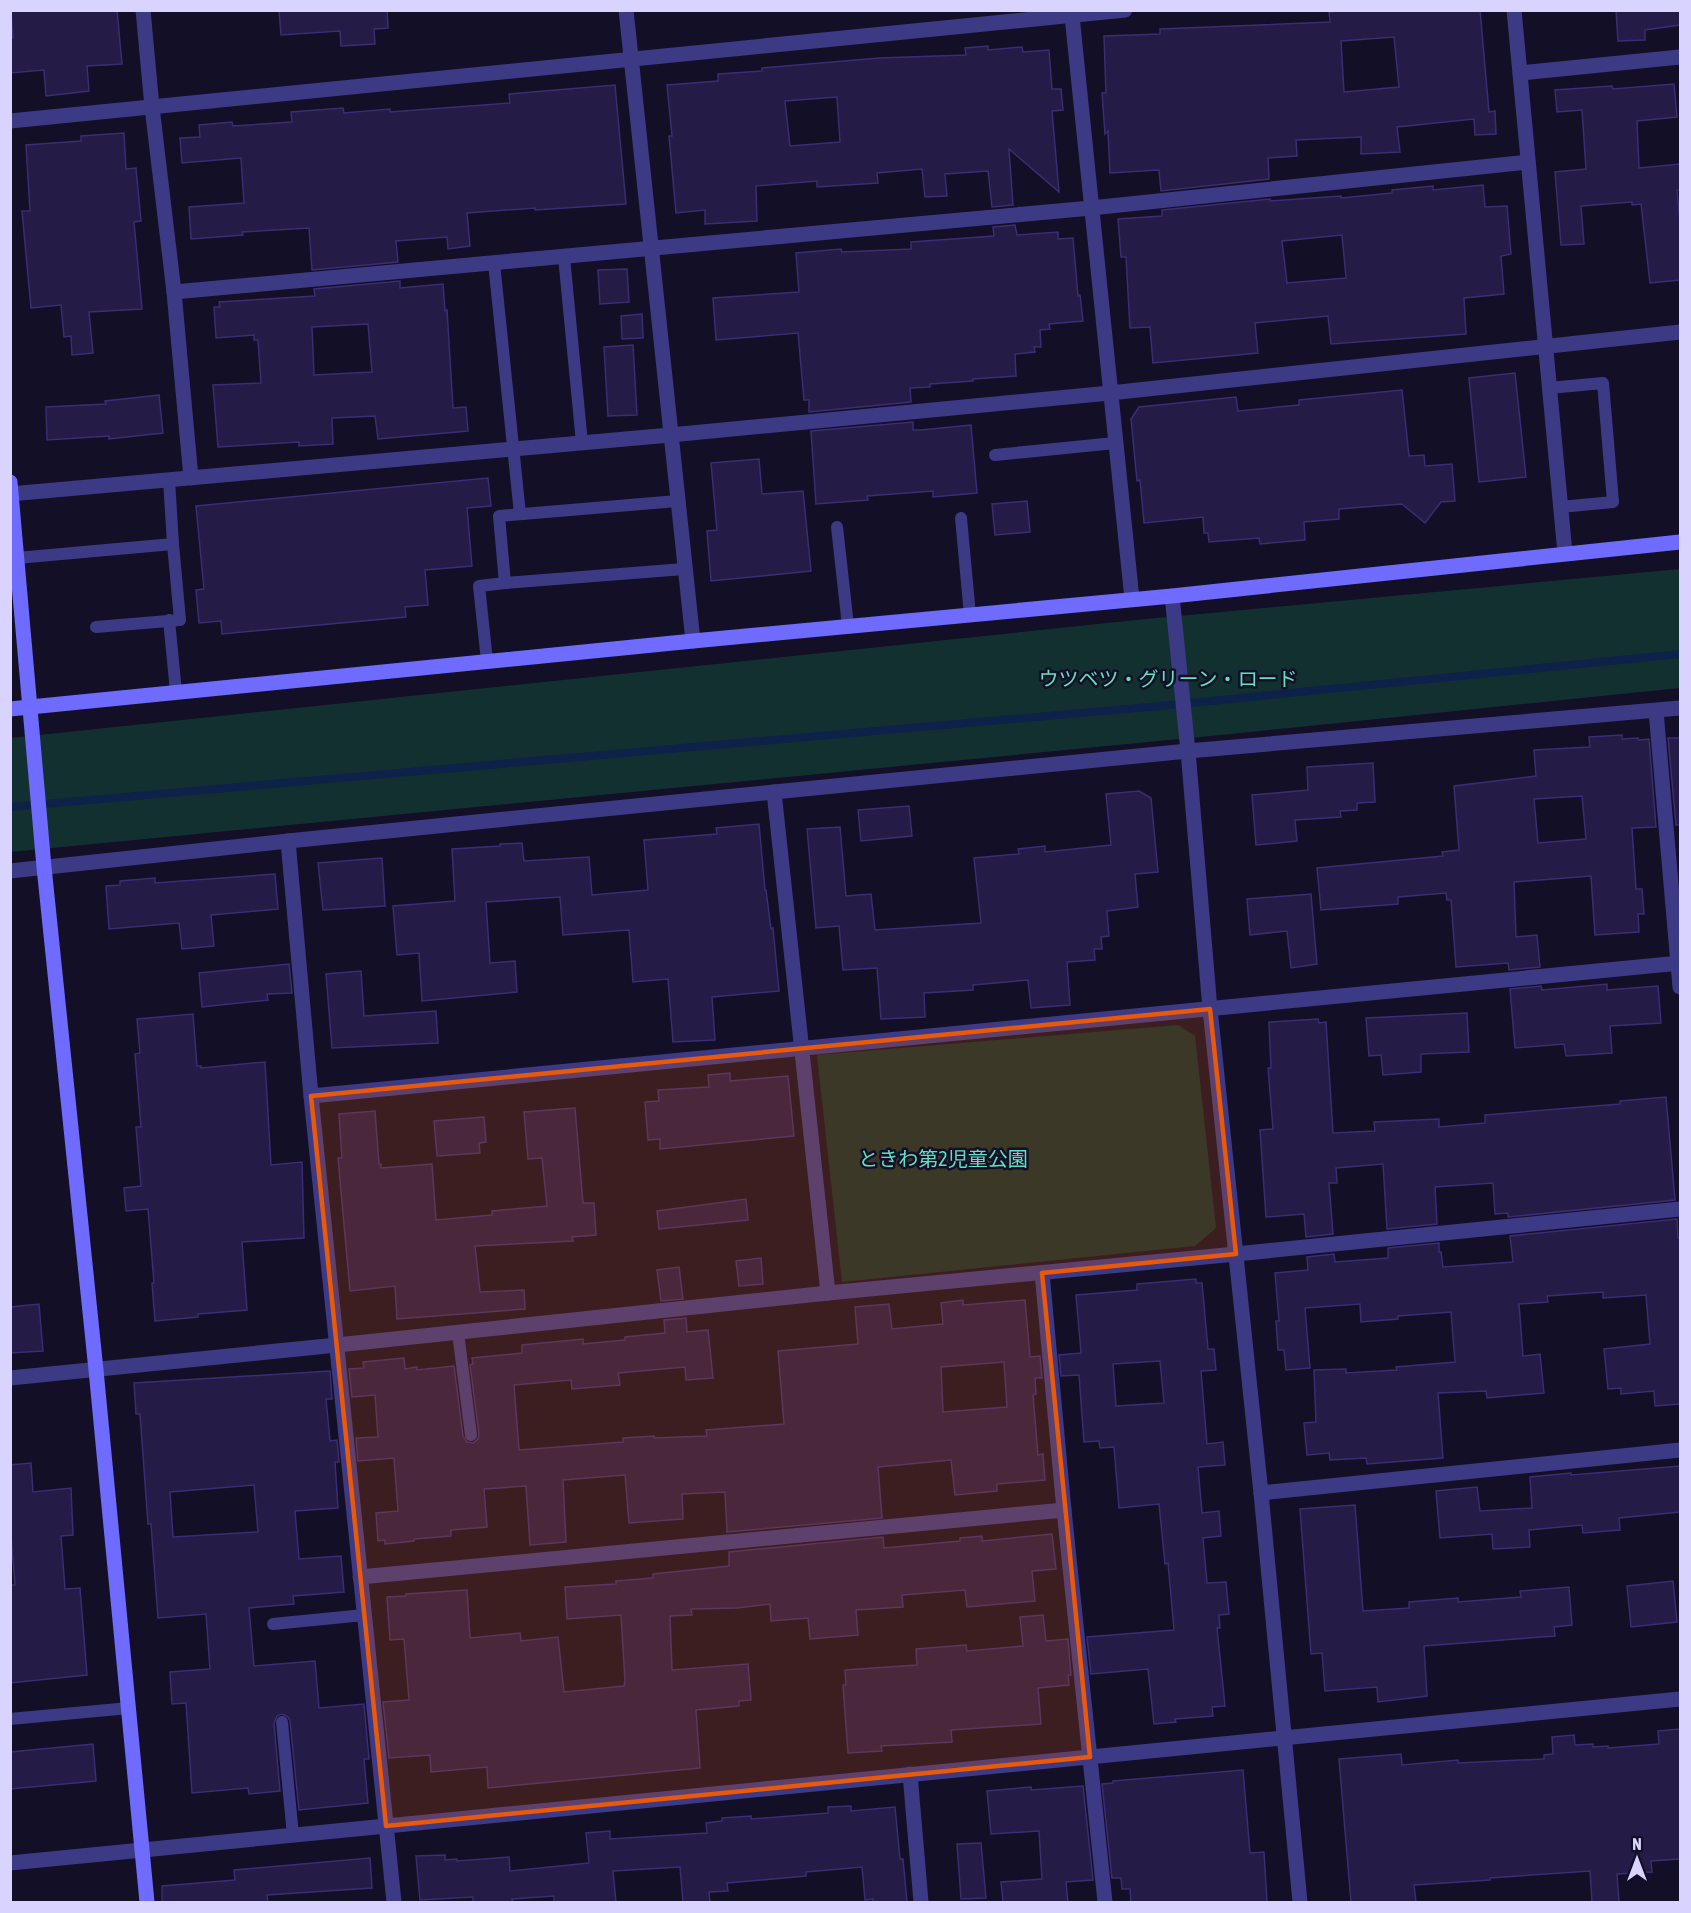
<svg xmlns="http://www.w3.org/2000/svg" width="1691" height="1913" font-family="'Asap Condensed','Noto Sans JP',sans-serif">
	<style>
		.green { fill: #12302f }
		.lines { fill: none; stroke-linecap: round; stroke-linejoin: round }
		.stream { stroke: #0c2248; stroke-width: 8 }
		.building { fill: #241b47; stroke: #3b2d73; stroke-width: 1.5; fill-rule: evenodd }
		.lane { stroke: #3d3a85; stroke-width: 12 }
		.street { stroke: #3d3a85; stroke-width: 15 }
		.secondary { stroke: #6f6bff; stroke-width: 15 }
		.marked { fill: #e8590c; fill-opacity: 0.2; stroke: #e8590c; stroke-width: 4.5; stroke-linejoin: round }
		.labels { text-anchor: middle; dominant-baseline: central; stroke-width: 5; stroke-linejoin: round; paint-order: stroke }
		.park-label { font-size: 20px; fill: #5fe0c0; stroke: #130f26 }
	</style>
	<rect width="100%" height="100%" fill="#130f26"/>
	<g class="green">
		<path d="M1680,569v119l-459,47 -1210,117 -1,-114 1136,-119z"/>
		<path d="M1178,1025l17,11 21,192 -21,18 -353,36 -25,-227z"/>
	</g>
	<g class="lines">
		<path class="stream" d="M10,807l1151,-101 519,-52"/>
	</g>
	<g class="building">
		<path d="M11,10h106l5,54 -35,2 2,25 -43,5 -2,-26 -34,3v-35h3z"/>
		<path d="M279,10h108l1,18 -14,1 1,15 -34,2 -1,-15 -59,4z"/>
		<path d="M1347,10h133l9,102 6,-1 1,23 -21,1 -1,-16 -77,8 3,25 -39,2v-17l-65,3 1,16 -29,2 1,21 -108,12 -2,-21 -49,3 -2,-42 -3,3 -3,-41h4l-2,-57 56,-2v-5l170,-7 -1,-10zM1394,37l5,50 -55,5 -3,-51z"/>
		<path d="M1616,10h64v15l-35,5v10l-27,1z"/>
		<path d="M988,46v4l34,-3 1,5 26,-2 3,39h9l2,21 -11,1 7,81 -50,-43 4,56 -21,2 -4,-36 -43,3 2,22 -22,1 -3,-28 -45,4 1,10 -61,4v-6l-61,5 1,35 -52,3v-14l-29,3 -7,-77h3l-5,-51 51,-4v-7l44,-3v-3l117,-10 87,-3 -1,-7zM837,97l3,45 -50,4 -5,-45z"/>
		<path d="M1674,84l3,33 -40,4 2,47 41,-4v26h-3l3,32v58l-30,3 -9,-79 -9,1v-3l-51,4 3,38 -23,1 -6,-73 31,-3 -4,-59 -25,2 -2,-22 57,-4 1,3z"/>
		<path d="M615,85l11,119 -91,6v-2l-68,5 3,33 -22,3 -1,-12 -51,4 2,21 -86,8 -3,-42 -67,4 1,3 -52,4 -2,-32 55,-4 -3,-45 -59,5 -2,-25 20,-1 -1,-12 33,-3 1,4 59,-4 -1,-10 52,-4 1,5 46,-4v3l120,-9 -1,-9z"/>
		<path d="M124,133l2,36 10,-1 5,53 -7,1 8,87 -53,3 4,41 -21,2 -1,-19 -7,1 -3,-32 -30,3 -9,-97h8l-4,-66 55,-4v-5z"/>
		<path d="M1483,185l2,22 22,-1 4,48 -10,2 3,38 -40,4 2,36 -135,10 -3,-28 -73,7 3,30 -105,10 -3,-36 -20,1 -4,-71h-5l-3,-38 44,-3v-6l108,-11v2l71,-5v2l51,-5v-3l41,-4v4zM1342,235l4,43 -59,5 -5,-42z"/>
		<path d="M1015,225l2,10 41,-3v7l15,-1 5,58 2,-1 3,26 -34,3 1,5 -10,1 1,17h-7l1,5 -20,2 1,22 -43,3v2l-43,3v3l-20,1 1,14 -102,10v-12h-5l-6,-67 -82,7 -3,-42 86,-6 -3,-39 45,-4 1,3 69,-3v-7l83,-6 -1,-9z"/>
		<path d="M627,269l2,33 -29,2 -2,-34z"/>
		<path d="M400,281v7l43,-4 2,27 2,-1 6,98 13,-1 2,24 -90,8 -3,-23 -43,2 1,26 -34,2v-4l-81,5 -5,-62 48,-2 -3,-43h-4v-5l-38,3 -2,-31h6l-1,-5 96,-6 -1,-7zM368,324l4,48 -58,3 -2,-48z"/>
		<path d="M642,314l1,24 -21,1 -1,-23z"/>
		<path d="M633,345l4,70 -29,1 -4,-69z"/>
		<path d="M1515,373l11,104 -47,5 -10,-104z"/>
		<path d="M1402,390l7,66 15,-1 1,11 27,-2 3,37 -14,1 -16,21 -23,-19 -63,5v10l-35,3 1,18 -45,4 -1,-6 -50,4 -1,-9h-4l-1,-16 -59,6 -4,-43 -3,1 -6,-62 8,-12 97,-10 2,14 61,-6v-5z"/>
		<path d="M159,395l4,38 -54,6v-3l-62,4 -1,-33 60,-3 -1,-3z"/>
		<path d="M913,422v8h8l50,-5 6,68 -44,4v-6l-66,5 1,4 -52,4 -5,-73z"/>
		<path d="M759,459l3,35 41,-3 8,80 -100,10 -4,-50 10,-1 -6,-67z"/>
		<path d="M488,478l3,28 -24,2 5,58 -47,4 3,35 -23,2 1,10 -184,17 -1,-13 -22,2 -3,-33 8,-1 -8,-83z"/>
		<path d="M1027,501l3,31 -35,3 -3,-31z"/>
		<path d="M1622,735v4l16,-1 1,2 10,-1 7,88 -24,1 4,61h6l2,25h-6l1,18 -44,3 -4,-59 -77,6 2,55 21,-2 3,32 -31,3 -1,-7 -52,4 -5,-67h-4l-1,-7 -48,4v7l-77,6 -4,-42 126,-12 -1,-4 17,-2 -5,-64 82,-10 -2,-26 56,-3 -1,-10zM1582,796l4,43 -48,4 -4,-44z"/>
		<path d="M1668,738h12v87h-4z"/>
		<path d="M1373,763l2,39 -18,1v7l-17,1 1,6 -46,3 2,21 -41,4 -4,-50 56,-5 -1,-23z"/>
		<path d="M1139,791l12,7 7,74 -23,2 3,33 -31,4 2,25 -8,1 1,12h-8l1,11 -28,2 3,43 -39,3 -3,-28 -55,5v5l-49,3 1,24 -44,2 -4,-51 -34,2 -4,-44 -23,2 -9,-99 33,-2 6,69 25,-2 4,36 106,-7 -7,-65 45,-4 -1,-5 27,-3v6l66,-7 -5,-51z"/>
		<path d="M909,806l3,30 -51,5 -3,-31z"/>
		<path d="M759,824l6,66h1l5,39 2,-1 6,63 -67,6 3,43 -42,2 -5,-63 -35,3 -4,-52 -66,5 -3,-38 -74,5 4,61 25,-2 2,31 -95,9 -3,-48 -22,2 -4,-49 62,-5 -3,-52 48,-3v-2l22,-1 2,18 65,-4 3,38 56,-5 -4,-50 73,-6 -1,-6z"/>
		<path d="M382,858l3,48 -62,4 -5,-47z"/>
		<path d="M275,874l3,35 -67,6 3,31 -32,3 -3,-26 -70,6 -3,-43 14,-1v-4l35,-3v5z"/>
		<path d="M1311,894l6,70 -26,4 -4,-37 -37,4 -3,-36z"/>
		<path d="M289,964l3,29 -25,1 1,6 -66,7 -3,-34z"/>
		<path d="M361,971l3,45 72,-5 2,32 -106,5 -6,-74z"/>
		<path d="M1607,984v6l51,-4 3,37 -51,3 2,27 -46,3 -2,-12 -49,4 -5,-59 31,-3 1,4z"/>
		<path d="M1467,1013l2,39 -48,2v18l-38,3 -2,-20 -12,1 -3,-38z"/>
		<path d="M193,1014l4,52h4v2l64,-6 6,103 31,-3 2,76 -62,4 5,68 -49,4v3l-43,4 -3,-38h2l-6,-74 -22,2 -2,-23 17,-2 -5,-59h5l-6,-73 5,-1 -3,-34z"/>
		<path d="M1318,1019l1,4 7,-1 7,111 42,-2 -1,-9 65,-3v8l46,-4v-8l135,-11v-3l46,-4 9,103 -167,17v-4l-13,1 -2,-31 -58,4 2,37 -50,5 -4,-65 -47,4 1,15h-8l4,51 -27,3 -2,-23 -38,3 -6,-87 13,-1 -5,-61h3l-2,-46z"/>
		<path d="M730,1073v8l58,-5 6,60 -134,13v-10l-12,1 -3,-38 14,-1 -1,-11 51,-3 -1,-12z"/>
		<path d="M575,1108l8,95h11l2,32 -24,2 1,4 -98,5 5,46 44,-2 1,19 -128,10 -2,-33 -45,5 -12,-133h4l-3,-44 36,-3 4,53h2v4l51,-4 4,56 56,-5v-4l55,-5 -5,-48 -14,1 -4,-47z"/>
		<path d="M484,1117l2,25 -7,1 1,10 -43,3 -3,-35z"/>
		<path d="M746,1199l2,21 -89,9 -2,-18z"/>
		<path d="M1677,1219l1,19h2v166l-25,2 -1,-15 -33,3v-6l-13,1 -4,-40 46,-5 -4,-49 -43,3v-6l-56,4 1,6 -29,2 4,52 17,-2 4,39 -57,5 -1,-7 -48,2 5,65 -76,6 -1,-6 -36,2 -1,-7 -22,2 -3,-32 12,-1 -2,-52 32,-1v4l51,-3 -1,-3 59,-5 -4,-50 -53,4v3l-37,3 -1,-18 -55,4 5,60 -24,2 -2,-20h-6l-2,-29h3l-4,-48 33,-3 -1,-13 27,-3 1,8 53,-4v-10l51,-5v9h2l2,15 70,-5 -3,-26z"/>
		<path d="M761,1258l2,26 -24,2 -3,-25z"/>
		<path d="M679,1267l4,32 -22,2 -4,-31z"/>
		<path d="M1196,1279v4h6l6,66h6l2,21 -15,1 6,73 16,-2 2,23 -27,2 4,46 17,-2 2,25 -18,2 4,45 19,-1 3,32 -10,1 1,13h-3l8,78 -13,1 1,9 -38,3 1,3 -22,2 -6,-55 -57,5 -4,-37 87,-7 -6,-67 -3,1 -6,-60 -40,4 -5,-61 -14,1 -1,-7 -15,1 -5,-67 -18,1 -2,-21 22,-2 -5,-58 61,-5v-6zM1160,1361l4,42 -48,3 -3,-42z"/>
		<path d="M963,1300v5l62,-5 5,57 10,-1 2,22h-7l1,16 -3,1 5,60 5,-1 2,26 -48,4v7l-42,4 -4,-35 -73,7 4,51 -155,14 -2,-40 -43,2 1,25 -54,4 -4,-48 -62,5 3,62 -36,3 -4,-59 -42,3 3,38 -36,3v6l-37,3v2l-29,3v-4l-7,1 -2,-28 22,-2 -4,-53 -36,3 -2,-23 22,-1 -3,-42 -23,2 -3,-28 15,-1 -1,-6 41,-4 1,11 12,-2v3l37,-4 9,70 4,6 6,1 5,-4 1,-5 -9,-69 3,-1 -1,-6 50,-5v-8l61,-6v5l42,-4v-3l40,-4 -1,-13 22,-2 1,14 21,-2 5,48 -27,2 -1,-13 -67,6 2,12 -48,4 -1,-9 -57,5 5,65 104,-8v-4l31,-2v2l53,-2 -1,-6 78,-6 -6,-73 80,-7 -3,-37 34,-3 3,25 51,-5 -2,-21zM1004,1362l3,45 -64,5 -2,-45z"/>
		<path d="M39,1304l4,47 -33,2v-46z"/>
		<path d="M330,1371l2,28h-6l4,42 7,-1 2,22h-4l3,46 -43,3 4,48 42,-3 3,36 -51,4 1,8 -45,4 5,58 61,-5 4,47 45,-4 5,55h-5l4,44 -69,7 -9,-89 -2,-4 -6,-3 -5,2 -3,7 6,68 -31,3 -1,-6 -56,5 -6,-90 -14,1 -2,-32 40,-3 -4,-55 -48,4 -7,-94h-3l-8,-110h-4l-2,-31zM254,1485l4,47 -85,5 -3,-45z"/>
		<path d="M31,1463l2,29 38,-4 2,47 -12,1 4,53 15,-1 7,87 -77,8v-98h5l-5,-61v-59z"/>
		<path d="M1680,1466v46l-61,6 1,12 -37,3 -1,-8 -53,5 1,17 -37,2 -1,-15 -52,4 -4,-47 41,-4 3,24 52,-3 -2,-31 41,-4v2z"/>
		<path d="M1355,1505l8,106 46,-3v-6l49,-4v4l63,-5 -1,-6 49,-4 3,38 -18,2 1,9 -131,10 3,50 -49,6 -1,-15 -52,4 -3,-38 -11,1 -11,-145z"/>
		<path d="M1052,1534l4,35 -24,2 3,30 -68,6 -2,-17 -63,5 1,12 -47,3 2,25 -48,4 -2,-21 -37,3 -1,-17 -33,4 -46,1 1,6 -22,1 2,54 76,-6 3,36 -12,1v5l-43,4 4,58 -212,20 -1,-21 -56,5 -1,-17 -41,3 -6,-56 26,-2 -5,-61 -14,1 -3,-43 19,-1v-2l61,-4 3,48 50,-5 1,8 37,-4 6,55 60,-6 1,-5 -4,-66 -54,4 -2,-32 51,-3v-3l37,-3v-4l76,-8v-14l154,-15 1,11 76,-7v-3l22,-2v5z"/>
		<path d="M1673,1581l4,41 -46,5 -4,-41z"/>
		<path d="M1043,1615l3,26 22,-2 3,36h-3l1,10 -31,3 3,36 -90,6 1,12 -71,4 1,5 -34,2 -5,-68h3l-1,-15 72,-5 -1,-16 50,-4 1,6 56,-5 -3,-29z"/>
		<path d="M1680,1729v130l-29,2 1,11 -35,2 2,28h-27l-2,-31 -100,7v2l-76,5 2,17h-65l-12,-143 62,-5 1,11 56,-5v3l86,-4v-4l9,-1 -1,-17 22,-2 1,10 18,-1v3l15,-1v2l51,-4 -1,-13z"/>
		<path d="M93,1744l3,37 -86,8v-37z"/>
		<path d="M1243,1770l7,83 14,-1 3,50h-136l-1,-13h-8l-1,-11h-9l-10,-94 11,-1v-2z"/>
		<path d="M1083,1786l10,94 -27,2 2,20h-65l-2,-20 41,-3 -3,-48 -48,3 -4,-43 44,-4v3z"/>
		<path d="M851,1806v5l44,-4 5,52h3l4,43h-34v-3l-8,1 -3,-33 -56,5v4l-79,7 1,8 -19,1 1,10h-27l-3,-35 -67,4 3,31h-62v-6l-42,3 1,3h-40v-5l-53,3 -4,-44 29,-1v5l12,-1v2l52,-4 1,14 79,-8 -3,-30 24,-2v8l97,-6 -1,-10 16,-2v-3l29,-2v3l77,-6v-6z"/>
		<path d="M981,1843l5,55 -25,1 -4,-55z"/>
		<path d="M370,1858l2,30 -105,7 1,7h-106v-16l73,-6 -1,-10z"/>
	</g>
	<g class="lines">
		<g class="lane">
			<path d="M564,257l18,186"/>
			<path d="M494,263l26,251"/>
			<path d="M1549,388l54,-5 10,119 -53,5"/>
			<path d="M995,455l120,-12"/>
			<path d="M677,501l-178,15 6,67 179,-14"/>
			<path d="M961,518l9,97"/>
			<path d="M837,527l11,99"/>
			<path d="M17,558l156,-14 -4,-64"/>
			<path d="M169,620l7,72"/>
			<path d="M96,627l84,-7 -7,-76"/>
			<path d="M487,661l-8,-75 26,-3"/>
			<path d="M458,1333l13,102"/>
			<path d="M273,1624l91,-9"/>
			<path d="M10,1719l119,-11"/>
			<path d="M282,1722l11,113"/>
		</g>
		<g class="street">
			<path d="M143,10l9,97 22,185 17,186"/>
			<path d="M626,10l67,631"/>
			<path d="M1514,10l51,543"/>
			<path d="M1072,16l60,583"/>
			<path d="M1520,73l160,-16"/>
			<path d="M10,121l1115,-111"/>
			<path d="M174,292l917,-84 437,-46"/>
			<path d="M10,494l660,-59 440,-42 570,-61"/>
			<path d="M1172,596l16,155 22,258 51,484 39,409"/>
			<path d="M1656,711l24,276"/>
			<path d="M774,792l54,501"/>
			<path d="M288,841l23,255 83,806"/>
			<path d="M10,871l278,-30 486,-49 414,-41 492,-43"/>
			<path d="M311,1096l1369,-133"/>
			<path d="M1042,1273l22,237 41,392"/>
			<path d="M10,1378l327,-33 491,-52 408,-39 444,-45"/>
			<path d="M1261,1493l419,-43"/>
			<path d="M360,1577l704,-67"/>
			<path d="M910,1774l11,128"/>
			<path d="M10,1863l1670,-164"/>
		</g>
		<g class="secondary">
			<path d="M10,482l34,385 52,503 51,532"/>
			<path d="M10,709l683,-68 479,-45 508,-54"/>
		</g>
	</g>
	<path class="marked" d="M1210,1009l26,245 -194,19 48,484 -704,69 -75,-730z"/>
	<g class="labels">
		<g class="park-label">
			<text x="1168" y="678">ウツベツ・グリーン・ロード</text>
			<text x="943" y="1158">ときわ第2児童公園</text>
		</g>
	</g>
	<rect width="1691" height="1913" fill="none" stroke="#d9d4ff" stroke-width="24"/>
	<g transform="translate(1637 1859)" stroke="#130f26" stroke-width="4.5" paint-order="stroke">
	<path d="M0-4.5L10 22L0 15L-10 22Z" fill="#d9d4ff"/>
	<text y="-9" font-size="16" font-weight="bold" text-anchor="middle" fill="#d9d4ff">N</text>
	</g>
</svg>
